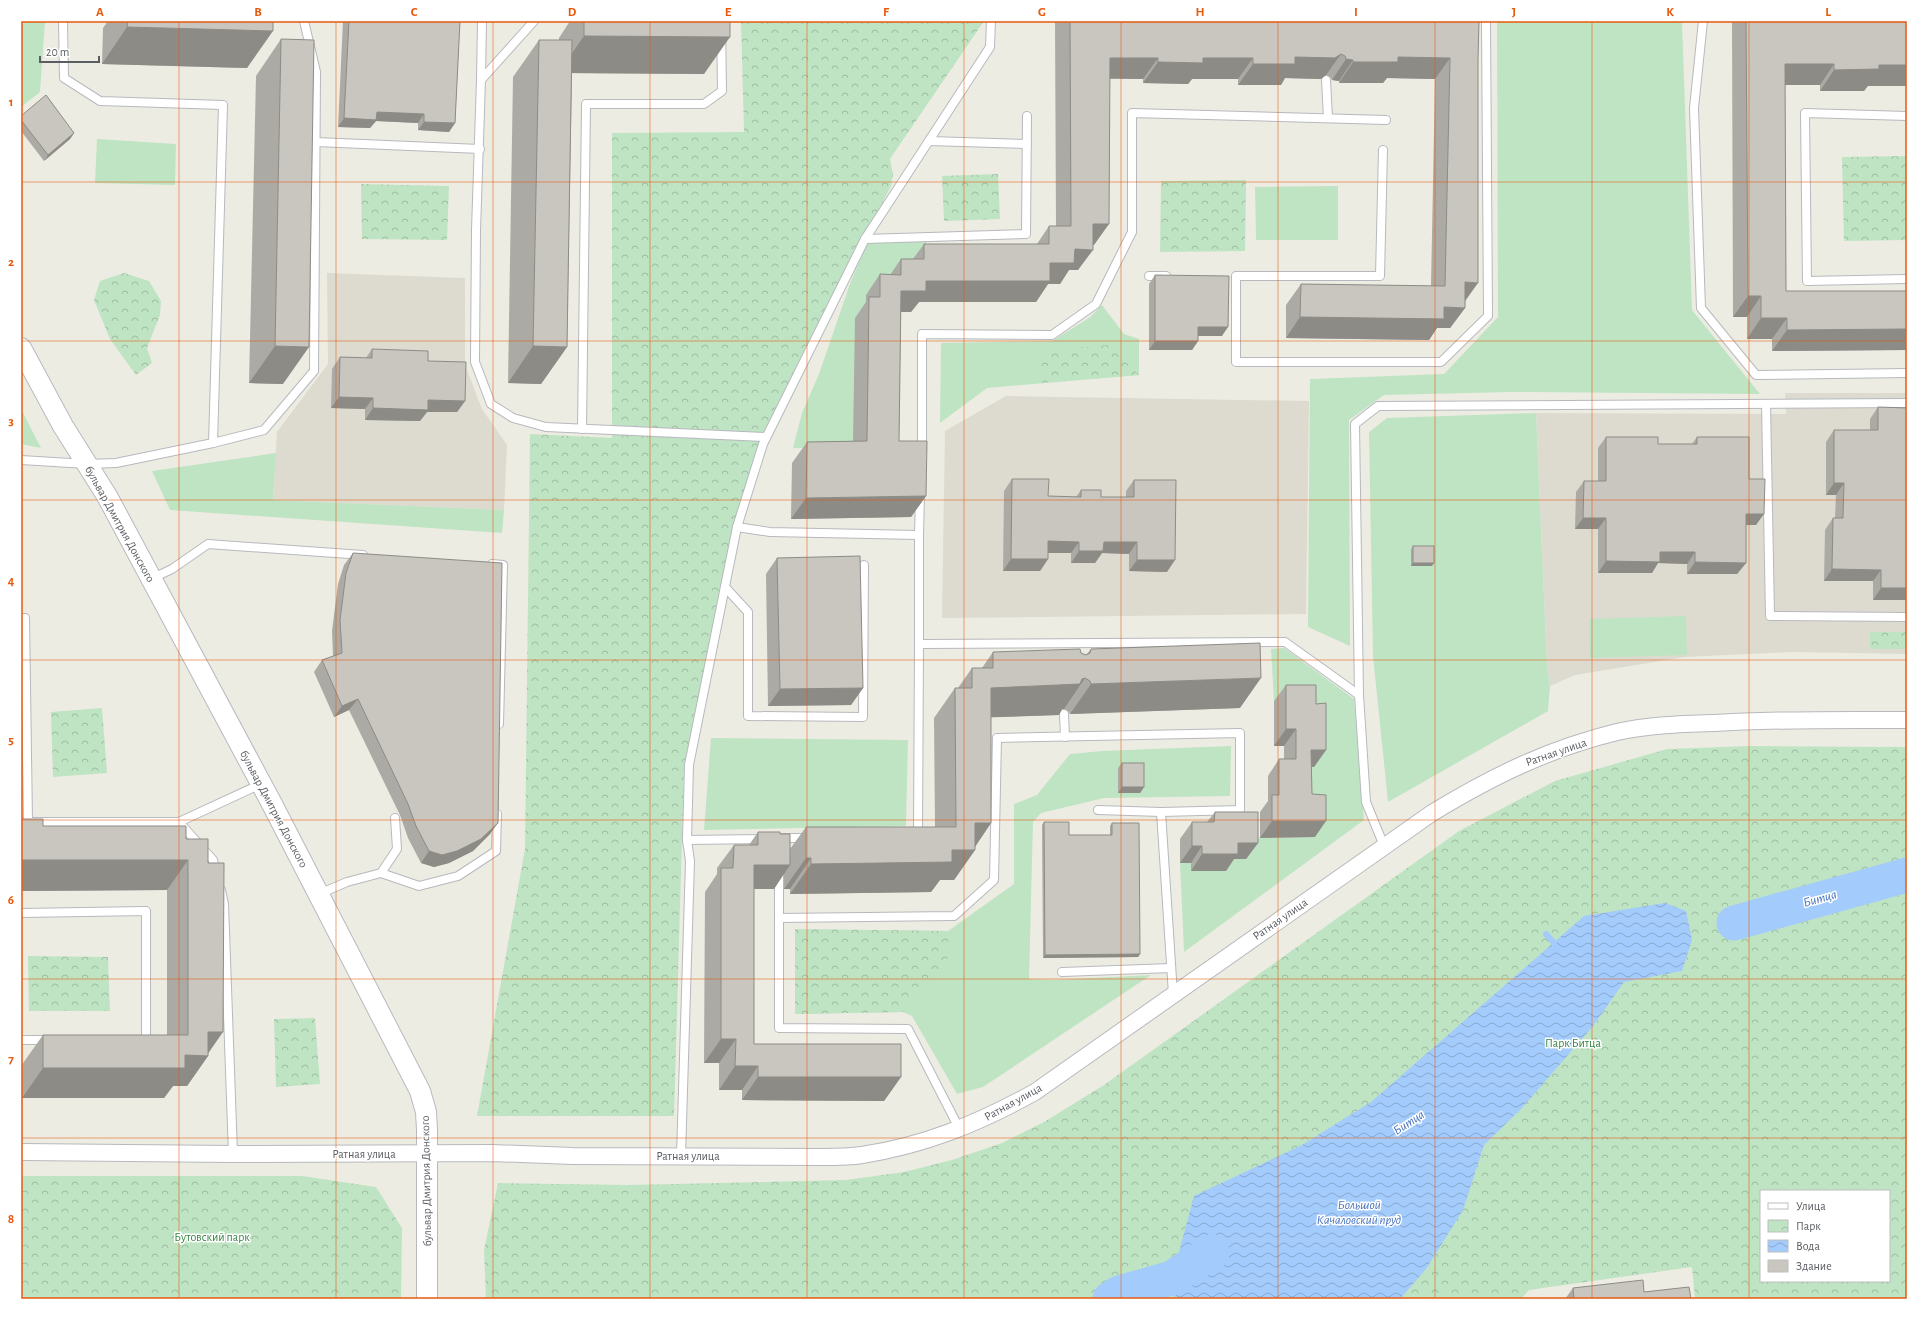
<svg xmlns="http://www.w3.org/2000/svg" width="1928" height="1320" font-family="'Alegreya Sans',sans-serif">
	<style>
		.education { fill: #dddbd0 }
		.grass { fill: #bfe4c3 }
		.park { fill: url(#park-crowns); fill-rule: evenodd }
		.water { fill: url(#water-waves) }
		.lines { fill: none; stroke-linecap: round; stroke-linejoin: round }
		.stream { stroke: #a3cbfc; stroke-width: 6 }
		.river { stroke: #a3cbfc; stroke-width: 35 }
		.service-casing { stroke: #b7b9be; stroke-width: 10 }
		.minor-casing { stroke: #b7b9be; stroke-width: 18 }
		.tertiary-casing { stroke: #b7b9be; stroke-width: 22 }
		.service { stroke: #fff; stroke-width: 8 }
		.minor { stroke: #fff; stroke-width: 16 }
		.tertiary { stroke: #fff; stroke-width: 20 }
		.wall { fill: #acaaa4 }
		.shaded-wall { fill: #8c8b86 }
		.building { fill: #c8c6bf; stroke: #8c8b86 }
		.grid { fill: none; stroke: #e8590c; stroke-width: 1; stroke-opacity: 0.55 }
		.labels { text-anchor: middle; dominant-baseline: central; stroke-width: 3; stroke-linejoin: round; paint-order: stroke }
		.street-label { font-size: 12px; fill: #5a5d62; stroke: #fff }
		.park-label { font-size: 12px; fill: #388444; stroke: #fff }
		.water-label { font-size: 13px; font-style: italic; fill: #4673bf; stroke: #fff }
		.neatline { fill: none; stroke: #e8590c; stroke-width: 1.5 }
		.grid-label { font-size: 13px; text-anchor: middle; font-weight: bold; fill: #e8590c }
	</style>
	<defs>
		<pattern id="park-crowns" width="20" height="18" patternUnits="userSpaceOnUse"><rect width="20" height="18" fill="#bfe4c3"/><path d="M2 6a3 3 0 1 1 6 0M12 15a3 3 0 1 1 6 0" fill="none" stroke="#9ebca2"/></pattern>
		<pattern id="water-waves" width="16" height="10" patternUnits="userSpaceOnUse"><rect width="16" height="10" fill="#a3cbfc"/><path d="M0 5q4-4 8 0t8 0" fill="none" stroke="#88a8cf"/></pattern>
	</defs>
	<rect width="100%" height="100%" fill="#edece2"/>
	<g class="education">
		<path d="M327,273l138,5v87l17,44 25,36 -3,65 -231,-10 4,-68 51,-68z"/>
		<path d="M1785,393h122v261l-114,-2 -108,5 -110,18 -25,11 -3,-20 -11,-253 250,1z"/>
		<path d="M1006,396l303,5 -3,213 -364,4 3,-187z"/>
	</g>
	<g class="grass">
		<path d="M21,21h24l-5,71 -19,15z"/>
		<path d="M1497,21h185l10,289 68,84 -249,-2 -127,3 -35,25 1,226 -42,-19 2,-248 134,-5 54,-57z"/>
		<path d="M97,139l79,5 -1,41 -80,-2z"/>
		<path d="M1338,186v54h-82l-1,-53z"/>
		<path d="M926,241v24l-60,53 -13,131 -60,-1 9,-35 17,-39 32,-93 16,-38z"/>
		<path d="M1102,305l22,29 15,5v36l-152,13 -47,35 1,-80 111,-2 37,-23z"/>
		<path d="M21,409l20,39 -20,-4z"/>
		<path d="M1536,413l11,253 3,20 -2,25 -160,91 -15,-146 -4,-224 18,-14z"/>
		<path d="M276,453l-3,47 231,10 -2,23 -332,-23 -18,-39z"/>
		<path d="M1686,616l1,39 -97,3 -1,-39z"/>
		<path d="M1284,648l70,51 10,121 -180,132 -4,-89h11l55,-25 69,-1 -15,-26 4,-109 -30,-1 -3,-52z"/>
		<path d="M711,738l197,2 -2,86 -202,4z"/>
		<path d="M1231,746l-1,50 -126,2 -63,15 -8,9 -4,157 25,1 97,-5 -168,112 -26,7 -45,-78 -9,-4 -108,2v-85l153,2 66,-47v-80l23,-9 33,-41 32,-3z"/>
	</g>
	<g class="park">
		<path d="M741,21h243l-94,138 3,15 -2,12 -116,224 -39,110 -52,249 -10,347h-197l48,-267 5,-415 82,4v-305l132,-1z"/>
		<path d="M1907,156v84l-63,1 -2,-84z"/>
		<path d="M998,174l2,45 -56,2 -2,-45z"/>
		<path d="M1246,180l-1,71 -85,1 1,-71z"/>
		<path d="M361,184l88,2 -2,54 -85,-1z"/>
		<path d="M124,273l25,8 12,20 -1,14 -13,33 5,15 -16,12 -26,-36 -16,-39 6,-19z"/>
		<path d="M1108,345l31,30 -100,8 3,-32z"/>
		<rect x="1870" y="632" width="37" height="17"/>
		<path d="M102,708l5,65 -54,4 -2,-65z"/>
		<path d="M1750,746l157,1v552h-212l-3,-32 -163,23 -8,9h-1035l-2,-49 14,-67 131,2 217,-5 58,-8 48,-12 50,-17 42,-21 60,-37 355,-254 96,-50 112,-32zM1761,1191h128v90h-128z"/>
		<path d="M795,929l153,2v27l-45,54 -108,2z"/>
		<path d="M28,956l80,1 2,54h-81z"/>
		<path d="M315,1018l5,66 -44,3 -2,-68z"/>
		<path d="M21,1176h281l74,11 26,41 -1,71h-380z"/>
	</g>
	<path class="water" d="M1665,903l21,8 6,29 -10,31 -58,11 -31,44 -71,82 -38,37 -21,65 -37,59 -26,30h-225l-3,-21 22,-82 108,-51 69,-43 213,-186z"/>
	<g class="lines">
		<path class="stream" d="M1546,934l8,9"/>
		<g class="river">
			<path d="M1734,923l173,-48"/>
			<path d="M1110,1299l9,-6 53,-15 40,-26"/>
		</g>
		<g class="service-casing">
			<g id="service">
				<path d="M63,21l1,57 36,23 123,4 -10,338 51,-13 50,-59 2,-299 -12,-51"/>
				<path d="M534,21l-53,59 -5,150 -1,132 16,42 22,14 33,9 220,10"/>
				<path d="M1703,21l-9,87 7,200 55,67 151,-2"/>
				<path d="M481,80l1,-59"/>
				<path d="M1326,80l2,38"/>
				<path d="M1907,116l-102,-3 2,168 100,-2"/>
				<path d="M929,141l98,3"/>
				<path d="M316,142l164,7"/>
				<path d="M1383,150l-3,126h-144v86h205l47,-46 -2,-295"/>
				<path d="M865,239l161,-5 1,-118"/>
				<path d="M1149,276h17"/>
				<path d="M1766,404l4,212 137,1"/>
				<path d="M582,429l4,-325h118l18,-13 -1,-70"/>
				<path d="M922,451v-117l130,1 44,-31 36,-72v-119l254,7"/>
				<path d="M21,460l66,4 29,-1 97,-20"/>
				<path d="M737,527l33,5 149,3v109l366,-2 74,53 7,107 18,44"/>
				<path d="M919,535l1,-40"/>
				<path d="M492,564l11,1 -4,159"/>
				<path d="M151,579l21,-10 36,-25 155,11"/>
				<path d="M725,587l23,25v104l115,1 1,-152"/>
				<path d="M21,618h4l3,204h151l34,38 3,13"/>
				<path d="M1359,695l-4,-271 23,-18 529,-3"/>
				<path d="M1064,714l1,23"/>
				<path d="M1161,812l12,182"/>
				<path d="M179,822l82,-38"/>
				<path d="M918,836l1,-192"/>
				<path d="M780,838h28"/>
				<path d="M687,840l75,-1"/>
				<path d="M779,870v158l129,1 52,101"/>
				<path d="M381,873l38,13 39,-10 38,-25 1,-37"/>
				<path d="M221,890l3,14 9,250"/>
				<path d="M319,894l28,-12 34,-9 16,-24 -2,-31"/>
				<path d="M21,913l125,-2v129h-6"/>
				<path d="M779,918l175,-2 40,-36 3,-142 243,-5v77l-79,2 -63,-2"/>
				<path d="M1062,972l109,-4"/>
				<path d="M21,1040h29"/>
				<path d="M681,1156l9,-295 -3,-21 2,-75 48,-238 26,-83 102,-205 125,-192 1,-26"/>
			</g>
		</g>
		<g class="minor-casing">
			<path id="minor" d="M21,1152l212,2 259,-1 81,3 250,1c13,0 26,0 39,-2 64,-10 117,-32 173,-63l397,-279c61,-37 116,-64 185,-81 31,-7 65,-8 97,-9 64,-4 128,-3 193,-3"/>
		</g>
		<g class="tertiary-casing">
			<path id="tertiary" d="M21,348l42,78 44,70 165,308 148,287 6,21 1,18v169"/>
		</g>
		<use href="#service" class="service"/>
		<use href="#minor" class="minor"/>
		<use href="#tertiary" class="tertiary"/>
	</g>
	<g class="wall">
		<path d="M108,21h165l-26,47 -145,-4 1,-36z"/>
		<path d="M343,21h117l-5,102 -6,9 -31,-2v-7l-42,-2 -6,7 -32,-1z"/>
		<path d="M570,21h160l-26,53 -132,-1 -5,274 -26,37 -33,-1 5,-306 26,-37h20v-2z"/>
		<path d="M1055,21h424l-14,287 -15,20h-13l-8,12 -143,-2v-33l15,-21 130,2 4,-207 -48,-1 -4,5h-44v-2l-7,-1 -2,-3 -4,-2 -5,4 -36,-1 -4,7h-43v-6h-46l-4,5 -45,-1v-4h-34l-15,166h-1l-15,25h-9l-9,14h-12l-12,18h-117l-8,10h-10l-2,129 27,55 -15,21 -120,2 1,-56 15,-21 46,-1 2,-123 11,-16v-7l14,-21 10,1 11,-16h12l11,-15h113l12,-18h7z"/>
		<path d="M1732,21h175l-43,70h-44v-6h-35l1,206h121v59l-135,1v-12h-25v-22h-14z"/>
		<path d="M281,39l2,345 -34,-1 7,-307z"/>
		<path d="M21,116l53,17 -4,6 -26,22 -23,-30z"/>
		<path d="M1155,275l67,61h-24v5l-6,9h-43v-66z"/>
		<path d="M372,349l56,12 37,40 -8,11h-30l-7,9 -55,-1v-11l-34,-1 1,-39 8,-12 26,1z"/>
		<path d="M1878,407l29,1v192h-34v-19h-49l1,-51 8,-12h2l1,-23h-10v-53l8,-12h36v-11z"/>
		<path d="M1606,437l52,7h34l5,-7 52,42 7,46h-10v38l-9,11h-50v-10l-29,-1 -6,10h-54v-44h-23l1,-37 8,-11h14v-33z"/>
		<path d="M1012,479l36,17 28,1 5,-7 20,7h25v-6l8,-11 33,92 -38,-1v-17l-27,-1 -7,10h-24v-10h-23v6l-8,12h-37l1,-80z"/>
		<path d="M1413,546l19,20h-21v-17z"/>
		<path d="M353,553l137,281 -17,17 -24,12 -15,4 -13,-4 -13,-25 -8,-23 -51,-105 -15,7 -20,-45 8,-12 11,-4 -1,-25 6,-47 6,-19z"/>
		<path d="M777,558l86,130 -12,17 -83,1 -2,-132z"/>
		<path d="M1091,649l149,59 -170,6 -2,-3 -4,-2h-2l-3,6 -68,2v106l-16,23v4l-21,30h-14l-9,12 -141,2v-5h-6v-16l-10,16h-20v155l147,33 -17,24 -142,-1v-10h-23v-27h-15l1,-171 12,-18v-6l17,-23h15l9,-13 22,2 10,15 16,-22h129l-1,-109 21,-30h3l14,-20h10l11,-16 88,1 5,2z"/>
		<path d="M1286,685l30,19 10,46 -12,17h-2v27l3,43 -55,1v-26l8,-11v-25l11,-17h5v-13h-10v-45z"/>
		<path d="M1122,763l22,24 -4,6h-22v-25z"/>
		<path d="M1215,812l43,31 -12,16h-12l-8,12h-35v-8h-11v-24l12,-17h15z"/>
		<path d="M21,819l22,7 143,13 22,217 -21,30h-14l-9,12h-142l-1,-32 22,-31h124v-145l-146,1z"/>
		<path d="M1044,822l25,13h41v-9l2,-3 28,131 -2,3 -95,1 -1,-133z"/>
		<path d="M1573,1288l71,4 47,7h-126z"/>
	</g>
	<g class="shaded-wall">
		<path d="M127,27l146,4 -26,37 -145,-4z"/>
		<path d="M584,36l146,1 -26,37 -146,-1z"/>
		<path d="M1341,54l-15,21 -5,4 -36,-1 -4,7h-43l15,-21 42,-7z"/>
		<path d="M1398,57l52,1 -15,21 -48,-1 -4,5h-44l14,-21z"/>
		<path d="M1110,58h48l-15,21 -48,-1z"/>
		<path d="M1203,58h50l-15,21h-46l-4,5 -45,-1 15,-21z"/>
		<path d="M1346,59l7,1 -14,21 -7,-1z"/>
		<path d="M1785,64h49l-14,21h-49z"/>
		<path d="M1879,65h28v21h-39l-4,5h-44l14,-21z"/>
		<path d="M377,112l47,2 -6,9 -42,-2 -6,7 -32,-1 6,-9z"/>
		<path d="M424,122l31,1 -6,9 -31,-2z"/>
		<path d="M74,133l-4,6 -26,22 4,-6z"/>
		<path d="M1093,224h16l-15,21h-16z"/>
		<path d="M1075,249l18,1 -15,20h-9l-9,14h-12l-12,18h-117l-8,10h-25l15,-21 25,-10 124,-18z"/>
		<path d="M1465,282l13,1 -15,21z"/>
		<path d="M1748,296h13l-14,21h-14z"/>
		<path d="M1444,307l21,1 -15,20h-13l-8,12 -143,-2 14,-21z"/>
		<path d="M1761,318h26l-15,21h-25z"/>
		<path d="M1198,327h30l-6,9h-30z"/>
		<path d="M1907,329v21l-135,1 15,-21z"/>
		<path d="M1155,341h43l-6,9h-43z"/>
		<path d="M275,346l34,1 -26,37 -34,-1z"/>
		<path d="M533,346l34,1 -26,37 -33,-1z"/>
		<path d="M339,397l34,1 -8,11 -34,-1z"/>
		<path d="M428,400l37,1 -8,11h-30l-7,9 -55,-1 8,-12z"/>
		<path d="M1834,483h10l-8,12h-10z"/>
		<path d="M926,496l-15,21 -120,2 15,-21z"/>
		<path d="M1746,514h18l-8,11h-18z"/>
		<path d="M1583,518h23l-8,11h-23z"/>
		<path d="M1048,541l31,1 -8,11h-31z"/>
		<path d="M1104,542h33l-8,12 -27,-1 -7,10h-24l8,-12z"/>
		<path d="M1660,552h35l-8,12 -29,-1 -6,10h-54l8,-12z"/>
		<path d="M1011,559h37l-8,12h-37z"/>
		<path d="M1137,560h38l-8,12 -38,-1z"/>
		<path d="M1695,562l51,1 -9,11h-50z"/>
		<path d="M1413,563h21l-2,3h-21z"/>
		<path d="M1832,569l49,1 -8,11h-49z"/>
		<path d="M1881,588h26v12h-34z"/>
		<path d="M1085,678l-21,31h-2l-3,6 -89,3 21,-30 91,-9z"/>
		<path d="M1261,678l-21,30 -170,6 21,-30z"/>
		<path d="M863,688l-12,17 -83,1 12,-17z"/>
		<path d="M358,699l-9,11 -15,7 8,-11z"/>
		<path d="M1286,729h10l-12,17h-10z"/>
		<path d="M1311,750h15l-12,17h-14z"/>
		<path d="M1122,787h22l-4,6h-22z"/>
		<path d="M1272,821h54l-11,16 -55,1z"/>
		<path d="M498,823l-8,11 -17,17 -24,12 -15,4 -13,-4 8,-12z"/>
		<path d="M975,823h16l-18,27h2l-21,30h-14l-9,12 -141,2 21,-30z"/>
		<path d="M1238,843h20l-12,16h-12l-8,12h-35l11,-17z"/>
		<path d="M1192,846h10l-11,17h-11z"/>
		<path d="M806,858h5l-21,31h-6z"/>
		<path d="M21,860h167l-21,30 -146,1z"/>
		<path d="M754,865h36l-16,24h-36z"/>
		<path d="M1140,954l-2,3 -95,1 2,-3z"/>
		<path d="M208,1032h15l-16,23 1,1 -21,30h-14l-9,12h-142l21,-30 142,-13z"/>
		<path d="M721,1039h15l-17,24h-15z"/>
		<path d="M735,1066h23l-16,24h-23z"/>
		<path d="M758,1077h143l-17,24 -142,-1z"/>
	</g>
	<g class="building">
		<path d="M128,21h145v10l-146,-4z"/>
		<path d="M349,21h111l-5,102 -31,-1v-8l-47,-2 -1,8 -32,-2z"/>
		<path d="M584,21h146v16l-146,-1z"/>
		<path d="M1070,21h409l-1,38v224l-13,-1v26l-21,-1v12l-144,-2 1,-33 144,2 5,-228 -52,-1v5h-45v-2l-7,-1 -1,-3 -4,-2 -6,4 -40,-1v7h-42v-6h-50v5l-45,-1v-4h-48l-1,166h-16v26l-18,-1 -1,14h-24v18h-124v10h-25l-2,150h28l-1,55 -120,2 1,-56 60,-1 2,-144h11v-23l21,1v-16h23v-15h125v-18h22z"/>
		<path d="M1746,21h161v44h-28v4l-45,1v-6h-49l1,227h121v38l-120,1v-12h-26v-22h-13z"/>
		<path d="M281,39l33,1 -5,307 -34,-1z"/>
		<path d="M539,40h33l-5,307 -34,-1z"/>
		<path d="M46,95l28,38 -26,22 -27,-35v-4z"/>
		<path d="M1155,275l74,1 -1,51h-30v14h-43z"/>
		<path d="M372,349l56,2v10l38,1 -1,39 -37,-1v10l-55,-2v-10l-34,-1 1,-40 32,1z"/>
		<path d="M1878,407l29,1v180h-26v-18l-49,-1 1,-51h10l1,-35h-10v-53h44z"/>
		<path d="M1606,437h52v7h39v-7h52v42h16l-1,35h-18v49l-51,-1v-10h-35v10l-54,-1v-43h-23l1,-37h22z"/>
		<path d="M1012,479h37l-1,17 33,1v-7h20v7h33v-17h42l-1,80h-38v-18h-33l-1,9h-24v-9l-31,-1v18h-37z"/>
		<rect x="1413" y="546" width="21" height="17"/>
		<path d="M353,553l149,10 -4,260 -17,16 -24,12 -15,4 -13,-4 -13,-25 -8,-22 -50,-105 -16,7 -20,-46 20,-7 -2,-33 6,-47z"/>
		<path d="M860,556l3,132 -83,1 -3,-131z"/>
		<path d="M1260,643l1,35 -170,6 -1,-3 -5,-3 -3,1 -2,5 -89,4v135h-16v27h-23v12l-141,2v-6h-5v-31h150l-1,-139h17v-20h21v-16l87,-3 1,4 5,2 4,-2 1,-4z"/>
		<path d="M1286,685h30v19l10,-1v47h-15l1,44 14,1v26h-54v-26h7v-36h17v-30h-10z"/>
		<rect x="1122" y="763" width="22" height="24"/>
		<path d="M1215,812h43v31h-20v11h-36v-8h-10v-24h22z"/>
		<path d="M21,819h22v7h143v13h22v24h16l-1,169h-15v24l-23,-1v13h-142v-33h145v-175h-167z"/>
		<path d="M1044,822h25v13h43v-12h27l1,131 -95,1z"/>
		<path d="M758,832h22v2h10v31h-36v179h147v33h-143v-11h-23l1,-27h-15v-171h12l1,-23h24z"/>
		<path d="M1643,1280l1,12 45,-5 2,12h-117l-1,-11z"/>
	</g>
	<path class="grid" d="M179,21v1278M336,21v1278M493,21v1278M650,21v1278M807,21v1278M964,21v1278M1121,21v1278M1278,21v1278M1435,21v1278M1592,21v1278M1749,21v1278M21,182h1886M21,341h1886M21,500h1886M21,660h1886M21,820h1886M21,979h1886M21,1138h1886"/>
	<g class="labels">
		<g class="street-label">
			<text transform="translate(120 524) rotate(61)">бульвар Дмитрия Донского</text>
			<text transform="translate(1556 752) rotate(-19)">Ратная улица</text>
			<text transform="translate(274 809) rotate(62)">бульвар Дмитрия Донского</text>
			<text transform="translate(1280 919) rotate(-35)">Ратная улица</text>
			<text transform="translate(1013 1102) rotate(-29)">Ратная улица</text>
			<text x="364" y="1154">Ратная улица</text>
			<text x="688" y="1156">Ратная улица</text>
			<text transform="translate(426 1181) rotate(-91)">бульвар Дмитрия Донского</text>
		</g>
		<g class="park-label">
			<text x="1573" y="1043">Парк Битца</text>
			<text x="212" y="1237">Бутовский парк</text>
		</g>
		<g class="water-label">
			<text transform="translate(1820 899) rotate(-16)">Битца</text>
			<text transform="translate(1409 1123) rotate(-33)">Битца</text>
			<text x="1359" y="1205">Большой<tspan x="1359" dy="15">Качаловский пруд</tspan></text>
		</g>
	</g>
	<rect width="1928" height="1320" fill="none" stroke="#ffffff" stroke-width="44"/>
	<rect x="1760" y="1190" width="130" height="92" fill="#ffffff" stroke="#bdbec0"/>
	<rect x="1768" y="1203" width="20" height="6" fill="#ffffff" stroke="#bdbec0"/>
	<text x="1796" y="1210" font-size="12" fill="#5a5d62">Улица</text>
	<rect x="1768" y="1220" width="20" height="12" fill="url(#park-crowns)" stroke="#bdbec0"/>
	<text x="1796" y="1230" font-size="12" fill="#5a5d62">Парк</text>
	<rect x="1768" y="1240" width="20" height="12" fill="url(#water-waves)" stroke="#bdbec0"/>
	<text x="1796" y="1250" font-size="12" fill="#5a5d62">Вода</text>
	<rect x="1768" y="1260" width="20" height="12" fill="#c8c6bf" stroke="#bdbec0"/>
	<text x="1796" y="1270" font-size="12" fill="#5a5d62">Здание</text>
	<path d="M40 56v6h59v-6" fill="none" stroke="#5a5d62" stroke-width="2"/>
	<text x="46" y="56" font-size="12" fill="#5a5d62" stroke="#ffffff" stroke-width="3" paint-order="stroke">20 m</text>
	<rect x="22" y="22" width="1884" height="1276" class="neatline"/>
	<g class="grid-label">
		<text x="100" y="16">A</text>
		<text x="258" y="16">B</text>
		<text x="414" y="16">C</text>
		<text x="572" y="16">D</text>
		<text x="728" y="16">E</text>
		<text x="886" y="16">F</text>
		<text x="1042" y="16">G</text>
		<text x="1200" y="16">H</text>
		<text x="1356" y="16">I</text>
		<text x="1514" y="16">J</text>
		<text x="1670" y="16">K</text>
		<text x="1828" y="16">L</text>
		<text x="11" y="106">1</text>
		<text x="11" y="266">2</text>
		<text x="11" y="425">3</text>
		<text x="11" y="585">4</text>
		<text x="11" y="744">5</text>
		<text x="11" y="904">6</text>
		<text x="11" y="1063">7</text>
		<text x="11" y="1223">8</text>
	</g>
</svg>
